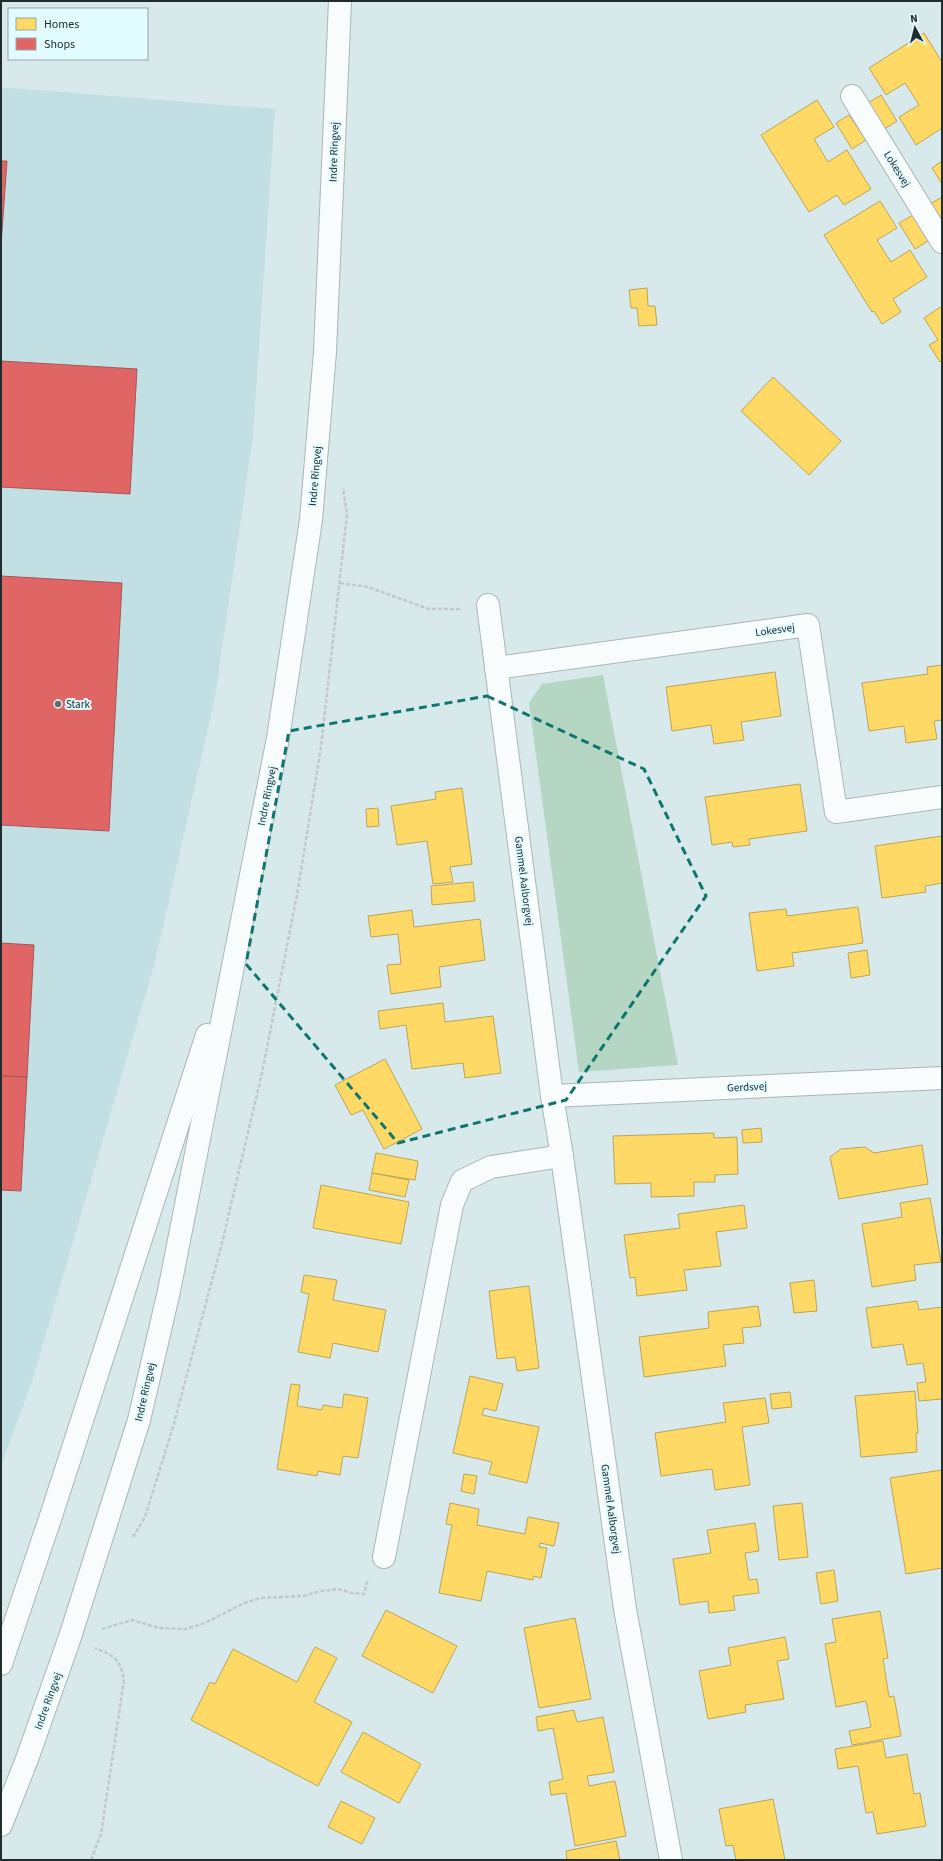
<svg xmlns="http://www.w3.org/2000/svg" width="943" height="1861" font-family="'Source Sans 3',sans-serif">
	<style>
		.built { fill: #c2e0e4 }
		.green { fill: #b4d6c2 }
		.homes { fill: #ffd966; stroke: #bca555 }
		.shops { fill: #e06666; stroke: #a65555 }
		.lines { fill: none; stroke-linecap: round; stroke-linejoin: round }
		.minor-casing { stroke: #a9b6b8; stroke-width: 24 }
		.tertiary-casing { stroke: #a9b6b8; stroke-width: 24 }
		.path { stroke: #c3c9c9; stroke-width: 2.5; stroke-dasharray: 4 2; stroke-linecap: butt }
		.minor { stroke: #f9fcfc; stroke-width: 22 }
		.tertiary { stroke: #f9fcfc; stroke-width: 22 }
		.marked { fill: none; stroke: #0f766e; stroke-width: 3; stroke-dasharray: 8 5; stroke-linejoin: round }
		.poi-dot { fill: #606e70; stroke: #e1fbfe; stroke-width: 1.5 }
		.labels { text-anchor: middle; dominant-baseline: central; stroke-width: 4; stroke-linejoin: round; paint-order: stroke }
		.street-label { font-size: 11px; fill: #202c2e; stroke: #e1fbfe }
		.poi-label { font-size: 11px; fill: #202c2e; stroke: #e1fbfe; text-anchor: start }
	</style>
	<rect width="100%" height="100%" fill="#d7e9eb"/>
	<path class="built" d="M1,87l274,22 -22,327 -38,261 -60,265 -123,420 -31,84z"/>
	<path class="green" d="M603,675l75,390 -99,7 -50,-369 13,-19z"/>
	<g class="homes">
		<path d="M924,33l18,29v66l-26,17 -17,-28 20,-12 -14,-22 -19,12 -17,-27z"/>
		<path d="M881,95l16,26 -14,9 -15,-27z"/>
		<path d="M817,100l17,27 -20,12 14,23 19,-12 24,39 -27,16 -7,-10 -28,17 -48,-77z"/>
		<path d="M849,115l17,25 -14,9 -16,-26z"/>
		<path d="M942,161v23l-10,-16z"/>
		<path d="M942,197v26l-12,-19z"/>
		<path d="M880,201l17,27 -20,12 14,22 19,-12 17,27 -34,22 8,13 -19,12 -8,-13 -2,1 -48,-77z"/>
		<path d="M913,215l15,26 -13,8 -16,-26z"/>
		<path d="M647,288l1,18h7l2,19 -18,1 -2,-18h-6l-2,-18z"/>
		<path d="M942,306v54l-2,2 -11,-17 9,-5 -14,-22z"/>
		<path d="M773,377l68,64 -32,34 -68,-64z"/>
		<path d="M942,665v55l-8,1 3,18 -31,4 -2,-17 -35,5 -7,-48 66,-9 -1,-7z"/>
		<path d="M775,672l6,44 -40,6 3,18 -30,4 -3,-19 -39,6 -6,-44z"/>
		<path d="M800,784l7,47 -58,8 1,6 -17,2 -1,-5 -20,3 -7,-48z"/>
		<path d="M462,788l10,76 -22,3 3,15 -20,2 -6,-43 -30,4 -6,-39 45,-7 -1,-7z"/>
		<path d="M378,808l1,18 -12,1 -1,-18z"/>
		<path d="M942,836v50v-3l-17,3 1,6 -44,6 -7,-52z"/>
		<path d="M473,882l2,19 -43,4 -1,-19z"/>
		<path d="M858,907l5,36 -71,10 2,13 -37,5 -8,-58 37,-4 1,7z"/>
		<path d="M412,910l2,17 66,-8 5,41 -46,7 2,20 -50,7 -4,-29 14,-1 -3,-30 -27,3 -3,-21z"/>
		<path d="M867,950l3,25 -19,3 -3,-25z"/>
		<path d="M443,1003l2,19 48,-6 8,57 -36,5 -2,-15 -51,6 -6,-44 -26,4 -2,-18z"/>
		<path d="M385,1059l37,70 -38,20 -21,-39 -12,5 -16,-30z"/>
		<path d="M761,1128l1,14 -19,1 -1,-13z"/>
		<path d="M714,1133v5l23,-1 1,37 -23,1v7h-21v14l-43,1v-14l-36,1 -2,-48z"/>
		<path d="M922,1145l6,39 -89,15 -9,-42 11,-8 24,-2 9,6z"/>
		<path d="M376,1153l42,8 -3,19 -43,-7z"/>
		<path d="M372,1173l37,7 -4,17 -36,-7z"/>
		<path d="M321,1185l88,17 -8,42 -88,-16z"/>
		<path d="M930,1198l11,64 -27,3 2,15 -44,7 -10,-63 40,-7 -2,-14z"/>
		<path d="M744,1205l3,23 -31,4 5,34 -37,4 3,20 -50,6 -2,-19 -5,1 -6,-43 56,-7 -2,-14z"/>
		<path d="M304,1275l33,5 -4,20 53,10 -8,42 -45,-9 -3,15 -32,-6 11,-58 -8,-2z"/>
		<path d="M814,1280l3,31 -23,2 -4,-30z"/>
		<path d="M529,1286l10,82 -22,3 -2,-14 -18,2 -8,-68z"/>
		<path d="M917,1301l2,9 23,-3v92l-23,2 -2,-18 9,-1 -3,-19 -16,2 -4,-21 -31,4 -6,-40z"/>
		<path d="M758,1306l3,20 -19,2 2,15 -21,2 3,21 -82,11 -5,-40 70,-9 -1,-16z"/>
		<path d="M470,1376l33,8 -7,27 -12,-3 -2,7 57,12 -12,56 -38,-9 3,-12 -39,-9z"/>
		<path d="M291,1384l9,1 -3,21 25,4 1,-5 19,3 2,-14 24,4 -10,60 -15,-2 -3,19 -22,-4 -1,5 -40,-7z"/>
		<path d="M915,1391l3,42h-2l1,19 -56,5 -6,-61z"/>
		<path d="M790,1392l2,15 -20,2 -2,-15z"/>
		<path d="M765,1398l4,25 -27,4 8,58 -35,5 -3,-21 -51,7 -6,-43 71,-11 -3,-19z"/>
		<path d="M942,1470v98l-36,6 -16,-96z"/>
		<path d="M464,1474l13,2 -3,18 -13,-3z"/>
		<path d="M450,1503l29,6 -2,16 48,9 3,-17 31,6 -5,23 -14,-3 -1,4 8,1 -6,30 -7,-2 -1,4 -46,-9 -6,30 -42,-8 13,-68 -6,-1z"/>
		<path d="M802,1503l6,54 -29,3 -6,-54z"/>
		<path d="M755,1523l4,28 -14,2 4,27 8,-1 2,14 -26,3 2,14 -26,3 -1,-12 -28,4 -7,-46 38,-6 -4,-23z"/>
		<path d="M834,1570l4,31 -17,3 -5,-31z"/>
		<path d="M386,1610l71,36 -24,47 -71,-37z"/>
		<path d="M880,1611l8,47 -5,1 6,38 5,-1 7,40 -49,9 -3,-14 22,-4 -5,-26 -30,6 -11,-63 11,-2 -4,-23z"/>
		<path d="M575,1618l16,81 -52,9 -15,-80z"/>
		<path d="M785,1637l4,22 -12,2 7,38 -39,6 1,7 -38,7 -9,-48 32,-6 -3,-17z"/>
		<path d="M315,1647l22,11 -23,44 38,20 -34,64 -127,-66 19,-38 5,2 18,-35 64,33z"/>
		<path d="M574,1710l3,12 26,-5 11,55 -27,4 2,10 26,-5 11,55 -51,10 -9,-53 -15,2 -2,-13 14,-3 -10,-51 -15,3 -2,-14z"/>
		<path d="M363,1732l58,32 -22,39 -58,-31z"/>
		<path d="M883,1741l3,17 21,-4 7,40 6,-1 6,33 -49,8 -4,-22 -7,1 -8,-47 -20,3 -3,-20z"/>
		<path d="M773,1799l12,61h-49l-3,-15 -7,1 -7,-37z"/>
		<path d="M341,1801l34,17 -13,26 -34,-17z"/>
		<path d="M616,1841l4,19h-53l-1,-9z"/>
	</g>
	<g class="shops">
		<path d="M1,161h6l-6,84z"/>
		<path d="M1,361l136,8 -7,125 -129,-7z"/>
		<path d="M1,576l121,7 -13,248 -108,-6z"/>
		<path d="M1,943l33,2 -7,132 -26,-1z"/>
		<path d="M1,1076l26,1 -6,114 -20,-1z"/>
	</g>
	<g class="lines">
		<g class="minor-casing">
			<g id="minor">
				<path d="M852,96l90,146"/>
				<path d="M488,605l64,491 10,60 63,453 46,251"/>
				<path d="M496,668l312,-43 28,187 106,-15"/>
				<path d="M552,1096l390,-18"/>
				<path d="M384,1557l68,-352 10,-24 29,-14 71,-11"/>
			</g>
		</g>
		<g class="tertiary-casing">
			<g id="tertiary">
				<path d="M1,1664l51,-151 155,-478"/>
				<path d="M1,1825l26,-66 43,-122 69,-217 30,-129 109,-553 33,-218 14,-168 15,-351"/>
			</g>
		</g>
		<g class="path">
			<path d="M340,583l28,4 61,22h33"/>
			<path d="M133,1537l12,-20 28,-90 49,-184 40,-170 35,-178 24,-148 26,-233 -4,-26"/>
			<path d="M102,1629l30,-9 27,8 27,1 19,-6 39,-20 17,-5 42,-2 18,-5 17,-2 14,4 12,1 4,-15"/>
			<path d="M91,1860l10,-26 23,-154c-4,-22 -10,-24 -29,-32"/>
		</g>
		<use href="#minor" class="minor"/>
		<use href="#tertiary" class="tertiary"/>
	</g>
	<path class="marked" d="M487,696l157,73 62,127 -140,204 -168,43 -152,-179 43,-233z"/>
	<circle class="poi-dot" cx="58" cy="704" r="4"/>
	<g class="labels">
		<g class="street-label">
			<text transform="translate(334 152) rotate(-88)">Indre Ringvej</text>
			<text transform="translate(897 169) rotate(58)">Lokesvej</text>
			<text transform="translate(315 476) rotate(-85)">Indre Ringvej</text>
			<text transform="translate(775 630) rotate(-8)">Lokesvej</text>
			<text transform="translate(267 796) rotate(-79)">Indre Ringvej</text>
			<text transform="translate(524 881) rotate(83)">Gammel Aalborgvej</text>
			<text transform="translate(747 1087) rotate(-3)">Gerdsvej</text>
			<text transform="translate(145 1392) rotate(-77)">Indre Ringvej</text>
			<text transform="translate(611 1509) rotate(82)">Gammel Aalborgvej</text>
			<text transform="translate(48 1701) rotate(-70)">Indre Ringvej</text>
		</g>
		<g class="poi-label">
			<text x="66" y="704">Stark</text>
		</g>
	</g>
	<rect width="943" height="1861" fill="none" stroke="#202c2e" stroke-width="4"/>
	<rect x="8" y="8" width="140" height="52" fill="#e1fbfe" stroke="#94a8ab"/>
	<rect x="16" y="18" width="20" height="12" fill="#ffd966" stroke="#94a8ab"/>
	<text x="44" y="28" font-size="12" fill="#202c2e">Homes</text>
	<rect x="16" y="38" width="20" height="12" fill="#e06666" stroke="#94a8ab"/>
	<text x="44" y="48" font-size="12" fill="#202c2e">Shops</text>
	<g transform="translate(915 28) rotate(353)" stroke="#e1fbfe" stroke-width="3" paint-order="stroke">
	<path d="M0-3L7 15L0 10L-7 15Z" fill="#202c2e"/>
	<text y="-6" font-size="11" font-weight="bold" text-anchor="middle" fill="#202c2e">N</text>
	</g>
</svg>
